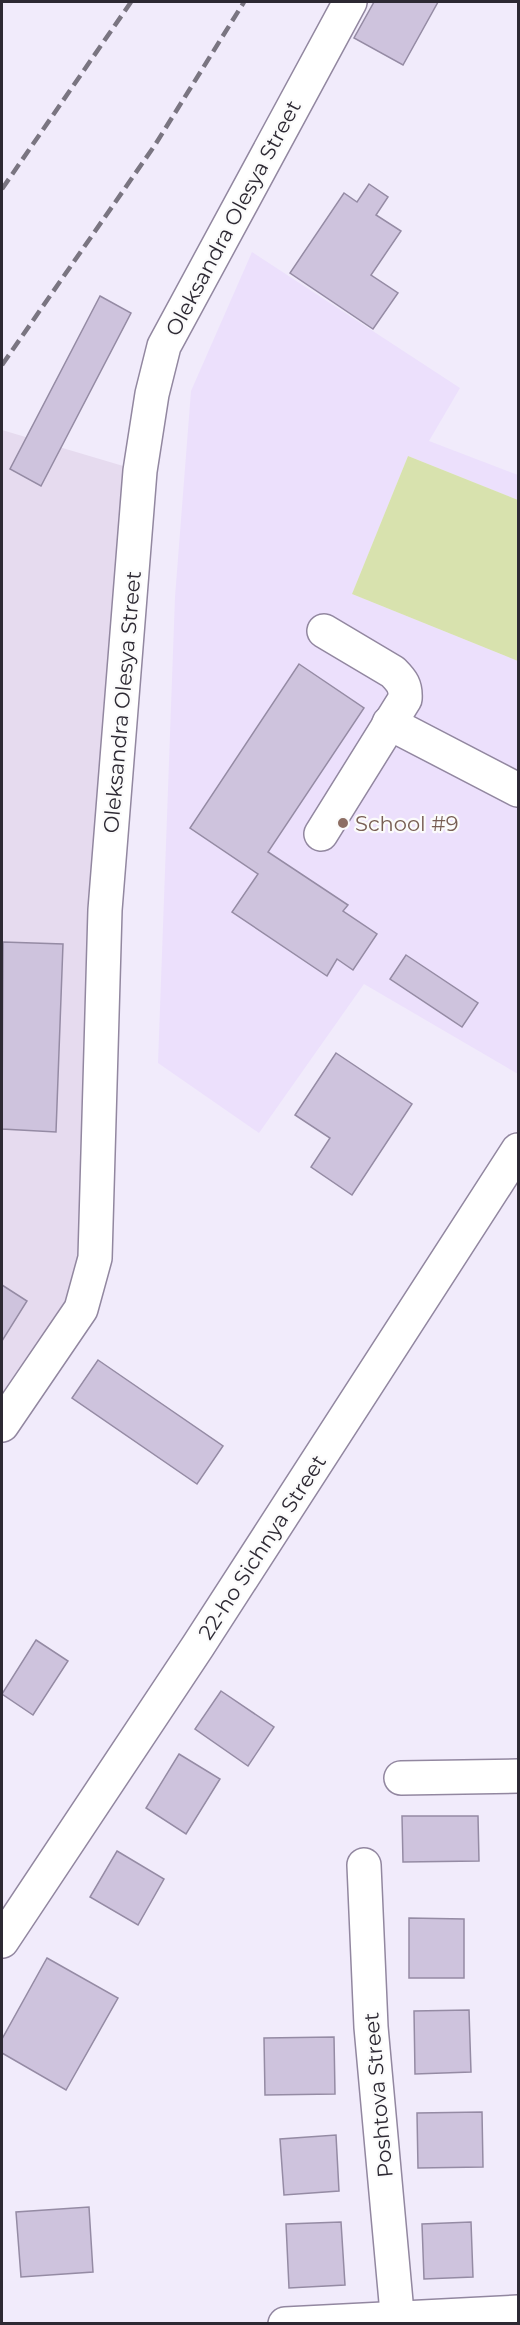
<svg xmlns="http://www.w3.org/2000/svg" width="520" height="2325" font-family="Montserrat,sans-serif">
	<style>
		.industrial { fill: #e6dbef }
		.built { fill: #ece0fc }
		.green { fill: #d8e2ae }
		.building { fill: #cec3dd; stroke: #958ba4; stroke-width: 1.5 }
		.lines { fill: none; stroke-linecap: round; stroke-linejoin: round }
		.minor-casing { stroke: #9287a0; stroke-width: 36 }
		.minor { stroke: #fff; stroke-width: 33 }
		.rail { stroke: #7a7581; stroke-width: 4.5; stroke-dasharray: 12 6; stroke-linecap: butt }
		.education-dot { fill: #8d6e63; stroke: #fbfbfb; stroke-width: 2 }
		.labels { text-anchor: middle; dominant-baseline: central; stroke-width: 4.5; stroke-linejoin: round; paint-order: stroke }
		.street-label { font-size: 21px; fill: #2d2933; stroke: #fbfbfb }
		.education-label { font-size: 21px; fill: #785e54; stroke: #fbfbfb; text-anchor: start }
	</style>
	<rect width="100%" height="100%" fill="#f1ebfb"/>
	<path class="industrial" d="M2,430l138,41 -45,787 -93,167z"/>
	<path class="built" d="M252,252l208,136 -31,53 89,34v25l-110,-44 -56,138 166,67v413l-154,-90 -105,149 -101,-70 17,-466 16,-206z"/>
	<path class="green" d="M408,456l110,44v161l-166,-67z"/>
	<g class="building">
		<path d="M374,2h64l-35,63 -49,-27z"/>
		<path d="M369,184l19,13 -12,18 25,16 -30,44 27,18 -25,36 -83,-56 54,-80 13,9z"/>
		<path d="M100,296l31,17 -90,173 -31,-17z"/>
		<path d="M299,664l65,44 -96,144 80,53 -5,6 34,23 -24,36 -16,-11 -10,17 -95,-64 26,-38 -68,-46z"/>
		<path d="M3,942l60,2 -7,188 -54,-3z"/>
		<path d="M406,955l72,48 -16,24 -72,-48z"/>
		<path d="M336,1053l76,51 -60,91 -41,-28 19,-29 -35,-23z"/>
		<path d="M2,1285l25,16 -25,40z"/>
		<path d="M98,1360l125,86 -26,38 -125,-86z"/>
		<path d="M36,1640l32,21 -35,54 -31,-21z"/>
		<path d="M221,1691l53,36 -26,39 -53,-37z"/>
		<path d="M179,1754l41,25 -34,55 -40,-26z"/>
		<path d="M402,1816h76l1,45 -76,1z"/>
		<path d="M117,1851l47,28 -26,46 -48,-28z"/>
		<path d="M409,1918l55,1v59h-55z"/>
		<path d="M47,1958l71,40 -52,92 -64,-37v-14z"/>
		<path d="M469,2010l2,62 -56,2 -1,-63z"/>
		<path d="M334,2037l1,57 -70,1 -1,-57z"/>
		<path d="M482,2112l1,55 -65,1 -1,-55z"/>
		<path d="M336,2135l3,56 -55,4 -4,-56z"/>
		<path d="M89,2207l4,65 -72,5 -5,-65z"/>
		<path d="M341,2222l4,63 -56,3 -3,-64z"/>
		<path d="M471,2222l2,55 -49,2 -2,-55z"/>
	</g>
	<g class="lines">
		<g class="minor-casing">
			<g id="minor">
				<path d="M389,723l129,67"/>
				<path d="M321,834l84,-135c1,-13 -3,-18 -12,-27l-69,-41"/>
				<path d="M2,1425l79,-116 14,-51 10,-348 35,-439 12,-77 12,-48 186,-344"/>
				<path d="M401,1778l117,-2"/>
				<path d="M364,1865l7,162 27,297"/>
				<path d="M2,1941l196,-295 320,-496"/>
				<path d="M285,2324l233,-12"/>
			</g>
		</g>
		<use href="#minor" class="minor"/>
		<g class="rail">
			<path d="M2,189l129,-187"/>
			<path d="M2,365l153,-220 89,-143"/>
		</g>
	</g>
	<circle class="education-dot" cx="343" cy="823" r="6"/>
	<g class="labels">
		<g class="street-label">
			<text transform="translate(233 218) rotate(-62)">Oleksandra Olesya Street</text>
			<text transform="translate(122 702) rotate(-85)">Oleksandra Olesya Street</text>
			<text transform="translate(262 1547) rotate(-57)">22-ho Sichnya Street</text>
			<text transform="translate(378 2095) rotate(-95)">Poshtova Street</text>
		</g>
		<g class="education-label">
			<text x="355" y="823">School #9</text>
		</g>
	</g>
	<rect width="520" height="2325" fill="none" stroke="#2d2933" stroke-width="6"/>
</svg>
